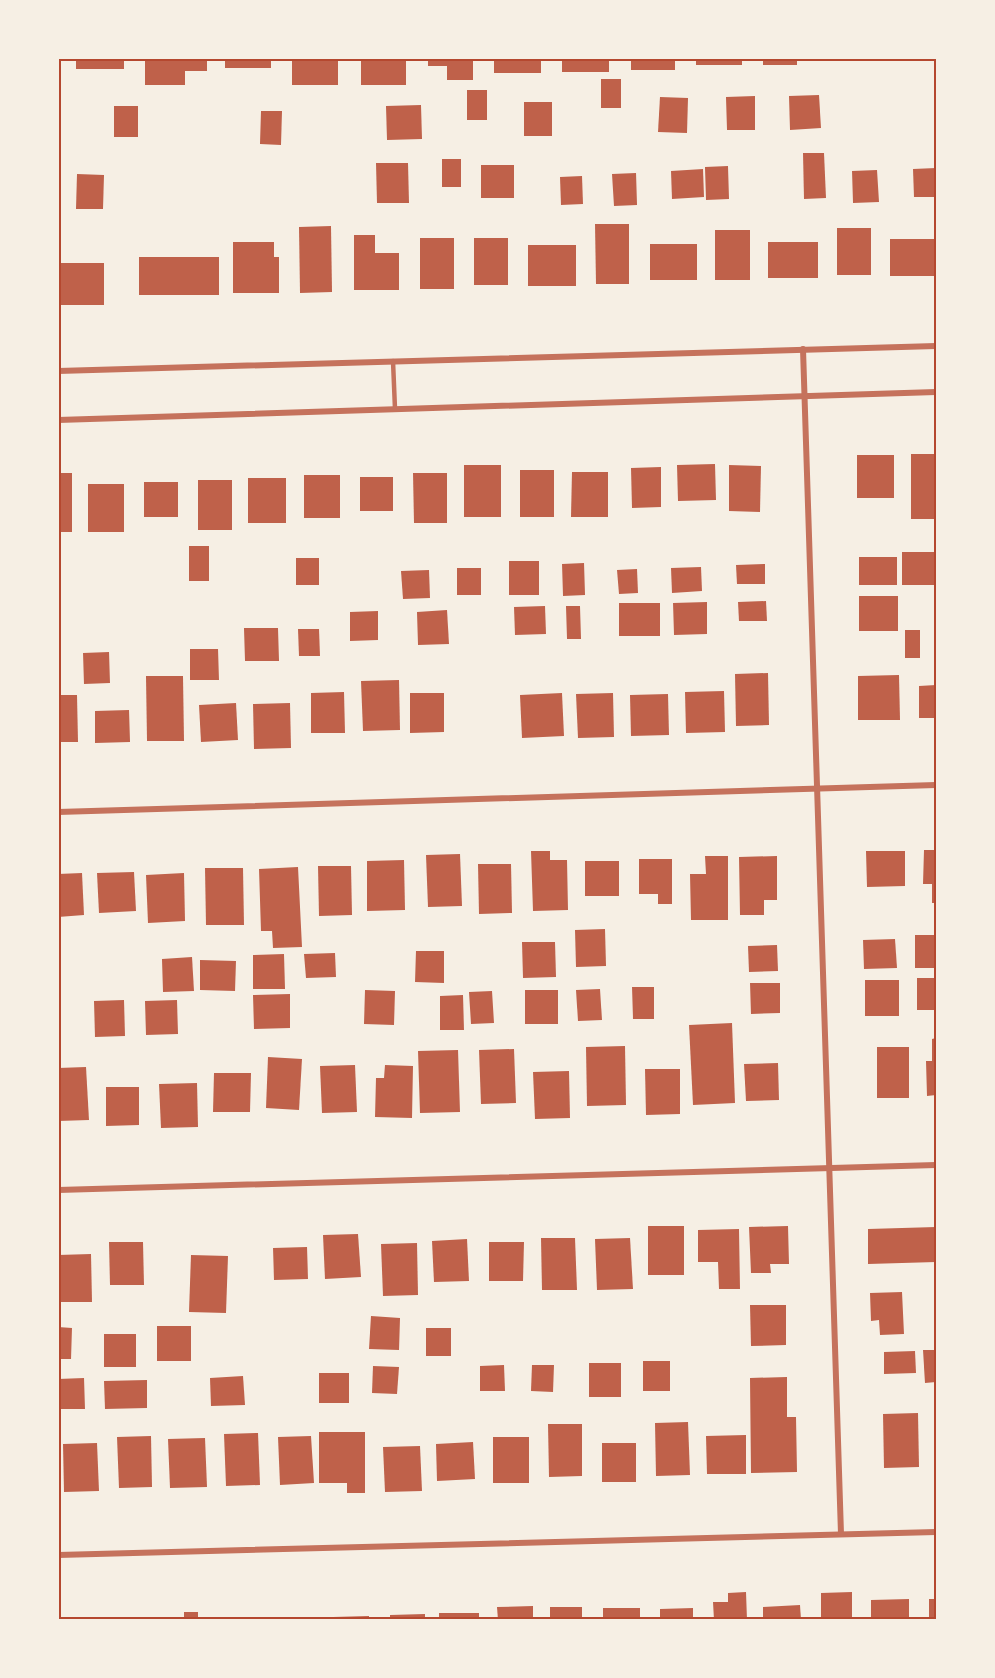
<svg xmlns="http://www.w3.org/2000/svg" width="995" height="1678" font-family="Quicksand,sans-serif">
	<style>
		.building { fill: #bf614a }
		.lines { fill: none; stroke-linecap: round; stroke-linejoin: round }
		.service { stroke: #c5725c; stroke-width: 4.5 }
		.minor { stroke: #c5725c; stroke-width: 6 }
		.neatline { fill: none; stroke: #b5482f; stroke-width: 2 }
	</style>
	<rect width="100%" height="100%" fill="#f6efe4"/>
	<g class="building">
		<rect x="76" y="58" width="48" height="11"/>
		<path d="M145,58h62v13h-22v14h-40z"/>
		<rect x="225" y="58" width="46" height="10"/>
		<rect x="292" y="58" width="46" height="27"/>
		<rect x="361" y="58" width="45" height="27"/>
		<path d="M428,58h45v22h-26v-14h-19z"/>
		<rect x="494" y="58" width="47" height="15"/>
		<rect x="562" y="58" width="47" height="14"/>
		<rect x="631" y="58" width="44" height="12"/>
		<rect x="696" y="58" width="46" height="7"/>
		<rect x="763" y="58" width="34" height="7"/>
		<rect x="601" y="79" width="20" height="29"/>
		<rect x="467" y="90" width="20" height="30"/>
		<path d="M819,95l2,33 -31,2 -1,-34z"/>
		<path d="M755,96v34h-28l-1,-33z"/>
		<path d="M660,97l28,1 -1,35 -29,-1z"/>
		<rect x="524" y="102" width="28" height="34"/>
		<path d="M421,105l1,34 -35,1 -1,-34z"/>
		<rect x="114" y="106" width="24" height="31"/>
		<path d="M261,111h21l-1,34 -21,-1z"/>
		<path d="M803,153h21l2,45 -22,1z"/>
		<rect x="442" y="159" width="19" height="28"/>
		<path d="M376,163h32l1,40h-32z"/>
		<rect x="481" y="165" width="33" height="33"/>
		<path d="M728,166l1,33 -23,1 -1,-33z"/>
		<path d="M936,168v29h-22l-1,-28z"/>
		<path d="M703,169l1,28 -32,2 -1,-28z"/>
		<path d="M877,170l2,32 -26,1 -1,-32z"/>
		<path d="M636,173l1,32 -23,1 -2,-32z"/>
		<path d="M77,174l27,1 -1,34h-27z"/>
		<path d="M582,176l1,28 -22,1 -1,-28z"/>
		<path d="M595,224h34v60h-33z"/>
		<path d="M331,226l1,66 -32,1 -1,-66z"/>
		<rect x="837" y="228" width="34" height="47"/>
		<rect x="715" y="230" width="35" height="50"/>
		<path d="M354,235h21v18h24v37h-45z"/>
		<rect x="420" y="238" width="34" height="51"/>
		<rect x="474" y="238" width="34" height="47"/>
		<rect x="890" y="239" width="46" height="37"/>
		<path d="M233,242h41v15h5v36h-46z"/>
		<rect x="768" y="242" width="50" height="36"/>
		<rect x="650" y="244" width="47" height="36"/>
		<rect x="528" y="245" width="48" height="41"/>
		<rect x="139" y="257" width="80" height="38"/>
		<rect x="58" y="263" width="46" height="42"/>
		<rect x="911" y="454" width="25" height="65"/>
		<rect x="857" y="455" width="37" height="43"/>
		<path d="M715,464l1,36 -38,1 -1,-36z"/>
		<rect x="464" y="465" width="37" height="52"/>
		<path d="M729,465l32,1 -1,46 -31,-1z"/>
		<path d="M661,467v40l-29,1 -1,-40z"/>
		<rect x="520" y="470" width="34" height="47"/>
		<path d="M572,472h36v45h-37z"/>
		<rect x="58" y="473" width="14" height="59"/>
		<path d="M413,473h34v50h-33z"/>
		<rect x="304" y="475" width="36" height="43"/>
		<rect x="360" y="477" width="33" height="34"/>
		<rect x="248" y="478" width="38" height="45"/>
		<rect x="198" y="480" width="34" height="50"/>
		<rect x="144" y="482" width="34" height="35"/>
		<rect x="88" y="484" width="36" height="48"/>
		<rect x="189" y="546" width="20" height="35"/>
		<rect x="902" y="552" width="33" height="33"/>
		<rect x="859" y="557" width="38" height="28"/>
		<rect x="296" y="558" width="23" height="27"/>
		<rect x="509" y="561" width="30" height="34"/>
		<path d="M584,563l1,32 -22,1 -1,-32z"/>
		<path d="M765,564v20h-28l-1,-19z"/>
		<path d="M701,567l1,24 -30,2 -1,-25z"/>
		<rect x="457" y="568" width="24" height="27"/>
		<path d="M637,569l1,24 -19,1 -2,-24z"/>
		<path d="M429,570l1,28 -27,1 -2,-28z"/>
		<rect x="859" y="596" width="39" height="35"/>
		<path d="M766,601l1,20h-28l-1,-19z"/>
		<path d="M707,602v32l-33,1 -1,-32z"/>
		<rect x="619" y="603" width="41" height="33"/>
		<path d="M545,606l1,28 -31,1 -1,-28z"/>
		<path d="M566,606h14l1,33h-14z"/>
		<path d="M447,610l2,34 -31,1 -1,-33z"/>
		<path d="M378,611v29l-28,1v-29z"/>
		<path d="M244,628h34l1,33h-34z"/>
		<path d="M298,629h21l1,27h-21z"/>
		<rect x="905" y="630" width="15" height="28"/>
		<path d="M190,649h28l1,31h-29z"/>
		<path d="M109,652l1,31 -26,1 -1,-31z"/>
		<path d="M768,673l1,52 -33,1 -1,-52z"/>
		<path d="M899,675l1,45h-42v-44z"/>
		<path d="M146,676h37l1,65h-37z"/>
		<path d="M399,680l1,50 -37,1 -2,-50z"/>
		<path d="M936,685v33h-17v-32z"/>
		<path d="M724,691l1,41 -39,1 -1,-41z"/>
		<path d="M344,692l1,41h-34v-40z"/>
		<path d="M410,693h34v39l-34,1z"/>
		<path d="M562,693l2,43 -42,2 -2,-43z"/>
		<path d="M613,693l1,44 -36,1 -2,-44z"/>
		<path d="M668,694l1,41 -38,1 -1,-41z"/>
		<path d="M58,695h19l1,47h-20z"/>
		<path d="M236,703l2,37 -37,2 -2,-37z"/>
		<path d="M290,703l1,45 -37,1 -1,-45z"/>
		<path d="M129,710l1,32 -35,1v-32z"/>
		<path d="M924,850h12v53h-4v-19h-9z"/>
		<path d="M531,851h19v9h17l1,50 -35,1z"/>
		<path d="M866,851h39v35l-38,1z"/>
		<path d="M460,854l2,52 -34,1 -2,-52z"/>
		<path d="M705,856h23v64h-37l-1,-46h16z"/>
		<path d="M777,856v44h-13v15h-24l-1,-58z"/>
		<path d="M639,859h33v45h-14v-10h-19z"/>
		<path d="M404,860l1,50 -38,1v-50z"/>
		<rect x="585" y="861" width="34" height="35"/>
		<path d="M478,864h33l1,49 -33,1z"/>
		<path d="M318,866h33l1,49 -33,1z"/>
		<path d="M298,867l4,80 -29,1 -1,-17h-11l-2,-62z"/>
		<path d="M205,868h38l1,57h-38z"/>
		<path d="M134,872l2,39 -37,2 -2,-40z"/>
		<path d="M82,873l2,42 -26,2v-43z"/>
		<path d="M184,873l1,48 -37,2 -2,-48z"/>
		<path d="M605,929l1,37 -30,1 -1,-37z"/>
		<rect x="915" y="935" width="21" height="33"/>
		<path d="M895,939l2,29 -33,1 -1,-29z"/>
		<path d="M522,942h33l1,35 -33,1z"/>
		<path d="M777,945l1,26 -29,1 -1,-26z"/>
		<path d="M416,951h28v32l-29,-1z"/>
		<path d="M335,953l1,24 -30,1 -2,-24z"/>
		<path d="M284,954l1,35h-32v-34z"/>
		<path d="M192,957l2,34 -31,1 -1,-33z"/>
		<path d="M200,960l36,1 -1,30 -35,-1z"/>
		<rect x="917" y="978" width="19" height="32"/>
		<rect x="865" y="980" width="34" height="36"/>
		<path d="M750,983h30v30l-29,1z"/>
		<path d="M632,987h22v32h-21z"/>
		<path d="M600,989l2,31 -24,1 -2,-31z"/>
		<path d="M365,990l30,1 -1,34 -30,-1z"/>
		<rect x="525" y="990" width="33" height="34"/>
		<path d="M492,991l2,32 -23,1 -2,-32z"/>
		<path d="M290,994v34l-36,1 -1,-34z"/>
		<path d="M463,995l1,35h-24v-34z"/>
		<path d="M124,1000l1,36 -30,1 -1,-36z"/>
		<path d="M177,1000l1,34 -32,1 -1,-34z"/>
		<path d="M732,1023l3,80 -42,2 -4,-80z"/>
		<path d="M936,1038v57l-9,1 -1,-35h6v-22z"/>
		<path d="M625,1046l1,59 -39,1 -1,-59z"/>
		<rect x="877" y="1047" width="32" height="51"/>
		<path d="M514,1049l2,54 -35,1 -2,-54z"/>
		<path d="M458,1050l2,62 -40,1 -2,-62z"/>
		<path d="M268,1057l34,2 -3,51 -33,-2z"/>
		<path d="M778,1063l1,37 -33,1 -2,-37z"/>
		<path d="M355,1065l2,47 -35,1 -2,-47z"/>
		<path d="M385,1065l28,1 -1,52 -37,-1 1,-39h8z"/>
		<path d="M86,1067l3,53 -31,1v-53z"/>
		<path d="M645,1069h35v45l-34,1z"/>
		<path d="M569,1071l1,47 -35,1 -2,-47z"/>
		<path d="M214,1073h37l-1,39h-37z"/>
		<path d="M197,1083l1,44 -37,1 -2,-44z"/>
		<path d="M106,1087h33v38l-33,1z"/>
		<rect x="648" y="1226" width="36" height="49"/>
		<path d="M788,1226l1,38h-19l1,9h-20l-2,-46z"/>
		<path d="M936,1227v35l-68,2v-35z"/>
		<path d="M739,1229l1,60h-21l-1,-27h-20v-32z"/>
		<path d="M358,1234l3,43 -36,2 -2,-44z"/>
		<path d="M541,1238h34l2,52h-35z"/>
		<path d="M630,1238l3,51 -36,1 -2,-51z"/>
		<path d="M467,1239l2,42 -35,1 -2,-41z"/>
		<path d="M109,1242h34l1,43h-34z"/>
		<path d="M489,1242h35l-1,39h-34z"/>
		<path d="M417,1243l1,52 -35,1 -2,-52z"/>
		<path d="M307,1247l1,32 -34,1 -1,-32z"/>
		<path d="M91,1254l1,48h-34v-47z"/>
		<path d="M191,1255l37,1 -2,57 -37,-1z"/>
		<path d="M902,1292l2,42 -24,1 -1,-15 -8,1 -1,-28z"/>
		<path d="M750,1305h36v40l-35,1z"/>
		<path d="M371,1316l29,2 -1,32 -30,-1z"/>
		<rect x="157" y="1326" width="34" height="35"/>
		<path d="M58,1327l14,1 -1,31h-13z"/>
		<rect x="426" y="1328" width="25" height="28"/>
		<rect x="104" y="1334" width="32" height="33"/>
		<path d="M923,1350h13v32l-11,1z"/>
		<path d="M915,1351l1,22 -32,1v-22z"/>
		<rect x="643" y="1361" width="27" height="30"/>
		<rect x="589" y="1363" width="32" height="34"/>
		<path d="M504,1365l1,26h-25v-25z"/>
		<path d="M532,1365h22l-1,27 -22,-1z"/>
		<path d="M373,1366l26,1 -2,27 -25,-1z"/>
		<rect x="319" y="1373" width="30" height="30"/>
		<path d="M243,1376l2,29 -34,1 -1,-28z"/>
		<path d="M787,1377v40h9l1,55 -46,1 -1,-95z"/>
		<path d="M84,1378l1,31h-27v-30z"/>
		<path d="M147,1380v28l-42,1 -1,-28z"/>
		<path d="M918,1413l1,54 -35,1 -1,-54z"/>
		<path d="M688,1422l2,53 -34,1 -1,-53z"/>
		<path d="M548,1424h34v52l-33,1z"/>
		<path d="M319,1432h46v61h-18v-10h-28z"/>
		<path d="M258,1433l2,52 -34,1 -2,-52z"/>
		<path d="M746,1435v39h-39l-1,-38z"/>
		<path d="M151,1436l1,51 -33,1 -2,-51z"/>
		<path d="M311,1436l3,47 -34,2 -2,-48z"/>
		<rect x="493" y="1437" width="36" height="46"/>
		<path d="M205,1438l2,49 -37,1 -2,-49z"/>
		<path d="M473,1442l2,37 -38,2 -1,-37z"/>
		<path d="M97,1443l2,48 -35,1 -1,-48z"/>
		<rect x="602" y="1443" width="34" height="39"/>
		<path d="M420,1446l2,45 -37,1 -2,-45z"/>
		<path d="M746,1592l1,28h-33l-1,-18h15v-9z"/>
		<path d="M852,1592v28h-31v-27z"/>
		<path d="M909,1599v21h-38v-20z"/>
		<rect x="929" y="1599" width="7" height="21"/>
		<path d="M800,1605l1,15h-38v-13z"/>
		<path d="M533,1606v14h-35l-1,-13z"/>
		<rect x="550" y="1607" width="32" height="13"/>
		<rect x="603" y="1608" width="37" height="12"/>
		<path d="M693,1608v12h-33v-11z"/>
		<rect x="184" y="1612" width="14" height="8"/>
		<rect x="439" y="1613" width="40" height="7"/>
		<path d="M425,1614v6h-35v-5z"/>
		<path d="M369,1616v4h-35l-1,-3z"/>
	</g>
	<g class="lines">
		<path class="service" d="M393,361l2,48"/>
		<g class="minor">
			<path d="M803,349l38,1185"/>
			<path d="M58,371l878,-25"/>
			<path d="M58,420l878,-28"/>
			<path d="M58,812l878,-27"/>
			<path d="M58,1190l878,-25"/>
			<path d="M58,1555l878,-23"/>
		</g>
	</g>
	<rect width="995" height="1678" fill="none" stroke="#f6efe4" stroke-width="120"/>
	<rect x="60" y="60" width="875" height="1558" class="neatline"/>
</svg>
